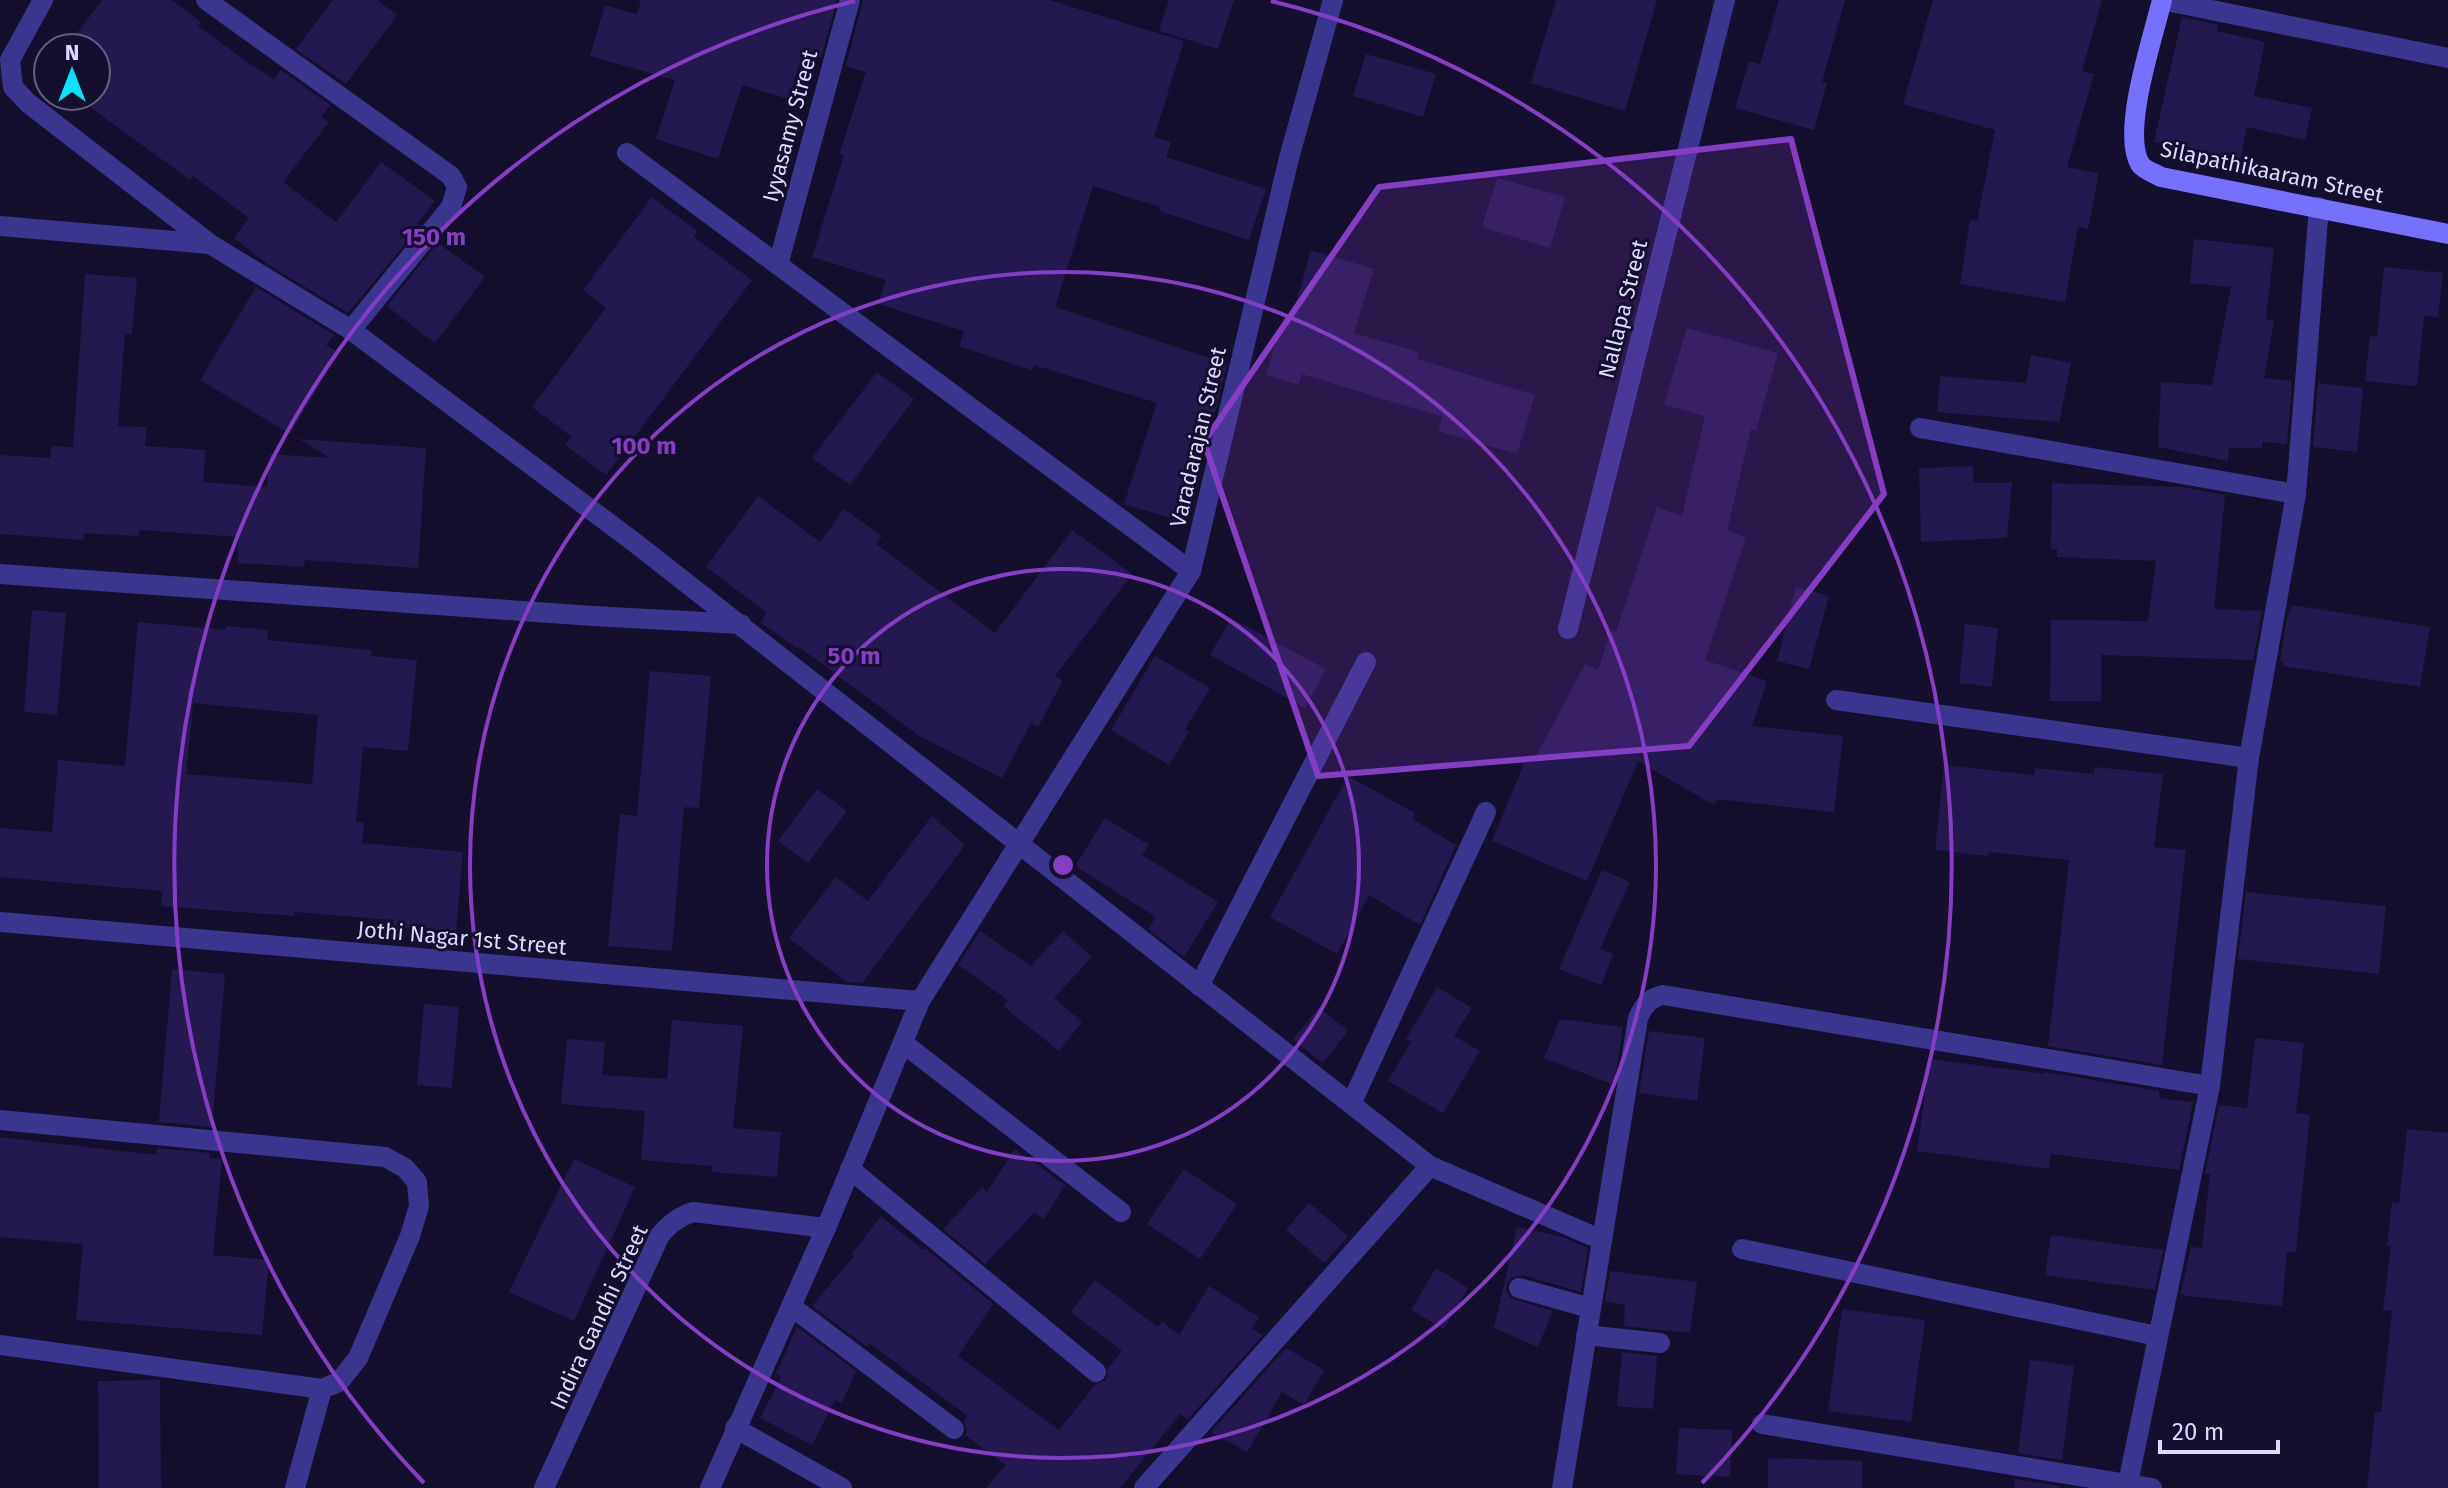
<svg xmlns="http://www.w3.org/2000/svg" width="2448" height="1488" font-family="'Fira Sans',sans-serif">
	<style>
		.building { fill: #24194f; fill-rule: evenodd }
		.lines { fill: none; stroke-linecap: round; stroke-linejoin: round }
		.street { stroke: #3a368f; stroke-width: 20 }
		.secondary { stroke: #7670ff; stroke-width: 20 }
		.marked { fill: #853dc5; fill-opacity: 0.2; stroke: #853dc5; stroke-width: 6; stroke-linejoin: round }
		.ring { fill: none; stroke: #853dc5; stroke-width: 4 }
		.labels { text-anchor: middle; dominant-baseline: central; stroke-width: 6; stroke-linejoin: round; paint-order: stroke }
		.street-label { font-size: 22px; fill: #ded9ff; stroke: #140f2c }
		.centre { fill: #853dc5; stroke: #140f2c; stroke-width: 4 }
		.ring-label { font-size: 24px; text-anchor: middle; font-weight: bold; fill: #853dc5; stroke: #140f2c; stroke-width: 6; stroke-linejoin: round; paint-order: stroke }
	</style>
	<rect width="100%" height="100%" fill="#140f2c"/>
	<g class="building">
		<path d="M102,0h69l30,22 -3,4 52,38 24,15 7,-9 49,35 -9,12 8,5 -46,60 53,40 45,-60 54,39 -19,25 2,2 -70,85 -79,-48 -35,-27 15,-20 -56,-42 -3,4 -104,-76 6,-8h4v-48h-30z"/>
		<path d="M333,0h44l20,15 -51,69 -50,-35z"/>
		<path d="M641,0h196l-16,58 -18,-5 -15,46 -46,-14 -24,74 -62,-20 19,-59 -85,-24 15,-51 32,9z"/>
		<path d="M863,0h186l135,41 -30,96 17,5 -5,15 100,32 -17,51 -90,-29 1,-4 -67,-21 -38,121 172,57 -12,49 -3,-1 -34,108 -54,-16 33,-101 -123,-38 -2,5 -73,-24 5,-15 -86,-27 8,-24 -74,-23 32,-101 -5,-2 27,-82 -20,-6z"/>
		<path d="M1169,0h65l-16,49 -59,-18z"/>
		<path d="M1556,0h101l-32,111 -94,-28z"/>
		<path d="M1779,0h66l-23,82 5,1 -13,47 -79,-22 14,-47 11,3z"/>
		<path d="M1933,0h169l-20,71 12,3 -27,93 32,6 -11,56 -10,-2 -13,75 -105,-18 10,-64 7,1 18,-91 -92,-26z"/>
		<path d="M2182,17l36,8 -1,6 48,11 -11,54 58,12 -7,32 -58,-13 -7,34 -86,-19z"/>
		<path d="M1366,54l70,20 -13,43 -70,-21z"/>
		<path d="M1497,178l68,19 -15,51 -68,-21z"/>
		<path d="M652,197l45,34 -3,6 58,43 -146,195 -41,-30 7,-8 -40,-30 74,-99 -23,-18z"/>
		<path d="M2194,239l80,9 -8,71 8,2 -10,57 28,3 -5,63 -25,-2v6h-33l-1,13 -70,-14 3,-65 51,3 19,-98 -41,-4z"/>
		<path d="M438,243l47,34 -50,66 -48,-37z"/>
		<path d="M1311,250l63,19 -20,64 65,19 -2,7 118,36 -18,59 -79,-23 4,-14 -140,-43 -3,11 -33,-10 17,-57 8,2z"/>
		<path d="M2384,267l59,6 -5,44 -14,-1 -7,70 -52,-5 5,-45 7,1z"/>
		<path d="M85,274l52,4 -5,56 -7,-1 -7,93 29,1 -2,19 61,4 -3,32 64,5 3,-33 60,4 -31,-19 127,9 -8,120 -113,-8 -1,7 -67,-4 2,-26 -100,-7v6l-55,-3v7l-84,-6v-79l50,3 1,-12 22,1z"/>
		<path d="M256,287l78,48 -8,10 13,8 -49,81 -90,-54z"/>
		<path d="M1687,328l91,25 -22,78 -5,-2 -24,102 19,6 -41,123 62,21 -15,45 91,10 -9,76 -117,-13 -3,6 -76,-44 -51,120 -95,-40 34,-82 7,3 52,-98 13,6 13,-40 5,2 41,-125 25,9 23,-100 -41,-11z"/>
		<path d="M2031,355l40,8 -12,59 -122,-10 3,-36 86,7z"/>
		<path d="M877,372l37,27 -64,86 -38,-27z"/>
		<path d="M2318,383l45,5 -6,64 -44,-5z"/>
		<path d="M1973,466v17h39l-5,55 -86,4 -2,-74z"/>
		<path d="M2052,483l130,4 43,8 -11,114 48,2 -9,49 -152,-5v46h-51l1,-81 97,1 8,-60 -99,-4v-8h-6z"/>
		<path d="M758,496l62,46 24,-33 38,27 -6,8 119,89 77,-103 60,44 -77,102 8,4 -25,47 -7,-4 -29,55 -81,-41 -122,-90 -1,2 -38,-27 7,-9 -61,-46z"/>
		<path d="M1796,587l33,9 -20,73 -32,-8z"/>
		<path d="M2292,605l138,22 -10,60 -137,-21 1,-5h-4l8,-49h3z"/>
		<path d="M32,610l34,3 -9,102 -33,-3z"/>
		<path d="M1231,618l95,51 -21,39 -95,-53z"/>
		<path d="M138,622l88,8v-4l42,4 -1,10 104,10v6l46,4 -9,91 -45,-4 -7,75 8,1 -2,20 101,9 -7,80 -63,-5 1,-7 -100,-8v4l-133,-10 1,-15 -162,-14v-49l52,4 6,-72 67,6zM193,703l125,12 -6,69 -126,-10z"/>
		<path d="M1965,624l33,4 -6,59 -33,-4z"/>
		<path d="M1155,656l55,32 -25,42 4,2 -20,33 -58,-35z"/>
		<path d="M650,671l61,5 -12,132 -15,-1 -12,144 -64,-5 12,-132 17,2z"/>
		<path d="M1944,765l90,10 1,-7 59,6 1,-7 68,7 -9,73 32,3 -24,215 -114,-19 21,-186 -80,-8 -1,4 -53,-6z"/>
		<path d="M1348,776l67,37 -3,6 44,26 -36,80 -51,-30 -32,59 -67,-37z"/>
		<path d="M817,789l30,22 -39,52 -30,-22z"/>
		<path d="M932,816l33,29 -103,138 -15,-1 -58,-44 47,-61 32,24z"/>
		<path d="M1105,818l44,27 -7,10 76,47 -34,55 -36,-28 8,-12 -81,-51z"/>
		<path d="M1602,870l28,12 -30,67 13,5 -12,31 -42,-16z"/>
		<path d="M2246,892l140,14 -7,68 -141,-15z"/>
		<path d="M980,931l51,35 32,-35 29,26 -38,41 28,24 -23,29 -56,-45 5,-6 -50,-35z"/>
		<path d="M172,969l53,5 -13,153 -53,-5z"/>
		<path d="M1437,987l35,21 -18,28 26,15 -37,62 -55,-32 23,-39 -5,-3z"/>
		<path d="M424,1004l35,3 -7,81 -35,-3z"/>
		<path d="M1319,1008l29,23 -25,32 -30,-24z"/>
		<path d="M1560,1019l63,8 -9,58 -70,-27z"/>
		<path d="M672,1020l71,6 -10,102 48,4 -4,45 -66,-5 1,-6 -71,-6 4,-49 -84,-7 6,-65 38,3 -3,33 65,4z"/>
		<path d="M1649,1031l56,7 -8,63 -58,-8z"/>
		<path d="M2255,1038l49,5 -8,70 14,2 -14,137h-9l-5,54 -96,-10 -5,-3 10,-46 11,1 8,-74h-5l14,-69 28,3z"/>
		<path d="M1930,1059l115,15v-2l114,19v7l34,4 -14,68 -128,-16 -2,15 -132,-18z"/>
		<path d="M2407,1129l41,4v355h-81l8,-76h6l11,-101 -9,-1 8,-64h-4l5,-44 7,1z"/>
		<path d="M0,1137l156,18 1,-7 53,5 -1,5 13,1 -9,96 56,5 -7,75 -186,-15 7,-76 -83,-7z"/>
		<path d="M1015,1149l50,36 -21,34 -10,-6 -49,51 -42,-35 39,-42 5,5z"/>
		<path d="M574,1159l61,28 -61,134 -65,-29z"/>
		<path d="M1184,1169l53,35 -37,55 -53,-35z"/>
		<path d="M1309,1203l39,33 -24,27 -38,-33z"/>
		<path d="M881,1216l42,34 2,-2 68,56 -35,52 101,74 36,-45 11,-5 2,-12 14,-17 -51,-39 24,-32 63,47 4,-6 17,14 30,-49 50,31 -7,12 11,6 -75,84 -8,-5 -60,74h-134l20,-23 -41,-30 2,-5 -3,-9 4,-5 -99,-73 -2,4 -55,-41 42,-50 -2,-2z"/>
		<path d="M1517,1227l45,10 26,11 -7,44 -59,-17 -11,3 -4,6 -1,6 4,8 43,13 -15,36 -44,-19z"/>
		<path d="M2051,1235l112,15 -8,40 -110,-15z"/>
		<path d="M1436,1268l32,20 -24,41 -33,-19z"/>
		<path d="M1610,1271l87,11 -7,51 -66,-7 1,-21 -20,-4z"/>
		<path d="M1842,1309l83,11 -14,102 -83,-11z"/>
		<path d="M797,1327l59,44 -14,32 -7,-3 -23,45 -52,-27 22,-42 -6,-2z"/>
		<path d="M1286,1348l38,22 -20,35 -22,-13 -35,60 -36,-20z"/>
		<path d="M1622,1352l35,4 -4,53 -36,-3z"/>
		<path d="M2030,1360l44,6 -12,94 -44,-7z"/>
		<path d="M160,1380l1,108h-62l-1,-107z"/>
		<path d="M1679,1428l53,2 -2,47 -54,-3z"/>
		<path d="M1768,1458l94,3v27h-94z"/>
		<path d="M2015,1479l44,7v2h-45z"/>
	</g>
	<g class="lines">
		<g class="street">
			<path d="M43,0l-33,60 3,27 15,16 182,141 141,86 283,212 796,624 172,74"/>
			<path d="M206,0l234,168 11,8 6,11 -6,20 -100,123"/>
			<path d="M2162,0l286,58"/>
			<path d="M627,153l564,418"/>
			<path d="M0,226l210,18"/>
			<path d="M778,265l72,-265"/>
			<path d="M1920,428l376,66"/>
			<path d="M0,574l593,42 148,8"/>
			<path d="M1568,629l157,-629"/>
			<path d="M1836,700l413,58"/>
			<path d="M0,922l920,79"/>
			<path d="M1199,986l167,-324"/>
			<path d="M903,1043l218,169"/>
			<path d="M1351,1104l135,-292"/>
			<path d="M0,1120l385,37 20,11 12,14 2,24 -9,30 -52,122 -19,24 -17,7 -322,-44"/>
			<path d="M850,1169l246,203"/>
			<path d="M1742,1249l415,87"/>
			<path d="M1519,1288l71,20"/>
			<path d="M792,1307l162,122"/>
			<path d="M1586,1335l74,8"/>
			<path d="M1762,1424l390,64"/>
			<path d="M735,1428l107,60"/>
			<path d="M295,1488l27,-99"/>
			<path d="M544,1488l116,-253c10,-11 18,-18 33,-23l133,16"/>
			<path d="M710,1488l116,-260 94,-227 271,-430 98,-413 44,-158"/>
			<path d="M1144,1488l286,-322"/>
			<path d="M1562,1488l76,-470c6,-13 11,-20 25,-23l547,91"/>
			<path d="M2127,1488l83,-402 39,-328 47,-264 23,-287"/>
		</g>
		<path class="secondary" d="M2162,0c-9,38 -41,131 -22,164 4,6 14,9 21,13l287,57"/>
	</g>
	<path class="marked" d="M1791,139l93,355 -195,252 -371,30 -114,-334 175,-255z"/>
	<g class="ring">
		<circle cx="1063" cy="865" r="296"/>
		<circle cx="1063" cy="865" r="593"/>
		<path d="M424 1483A889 889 0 0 1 855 1M1271 1A889 889 0 0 1 1702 1483"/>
	</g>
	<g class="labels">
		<g class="street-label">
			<text transform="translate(790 126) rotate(-75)">Iyyasamy Street</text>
			<text transform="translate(2272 172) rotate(12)">Silapathikaaram Street</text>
			<text transform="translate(1623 309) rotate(-76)">Nallapa Street</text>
			<text transform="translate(1198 437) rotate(-77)">Varadarajan Street</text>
			<text transform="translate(462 938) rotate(5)">Jothi Nagar 1st Street</text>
			<text transform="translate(599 1317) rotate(-65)">Indira Gandhi Street</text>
		</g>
	</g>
	<circle cx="1063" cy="865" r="12" class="centre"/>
	<g class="ring-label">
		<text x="434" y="245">150 m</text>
		<text x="644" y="454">100 m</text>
		<text x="854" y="664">50 m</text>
	</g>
	<g transform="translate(72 72)"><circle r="38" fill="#140f2c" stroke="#656080" stroke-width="2"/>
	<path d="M0-6L14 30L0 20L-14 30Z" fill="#05e3ff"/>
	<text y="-12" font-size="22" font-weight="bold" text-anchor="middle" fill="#ded9ff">N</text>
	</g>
	<path d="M2160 1440v12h118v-12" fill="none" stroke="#ded9ff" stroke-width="4"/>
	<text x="2172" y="1440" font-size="24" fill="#ded9ff" stroke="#140f2c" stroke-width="6" paint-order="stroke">20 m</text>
</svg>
